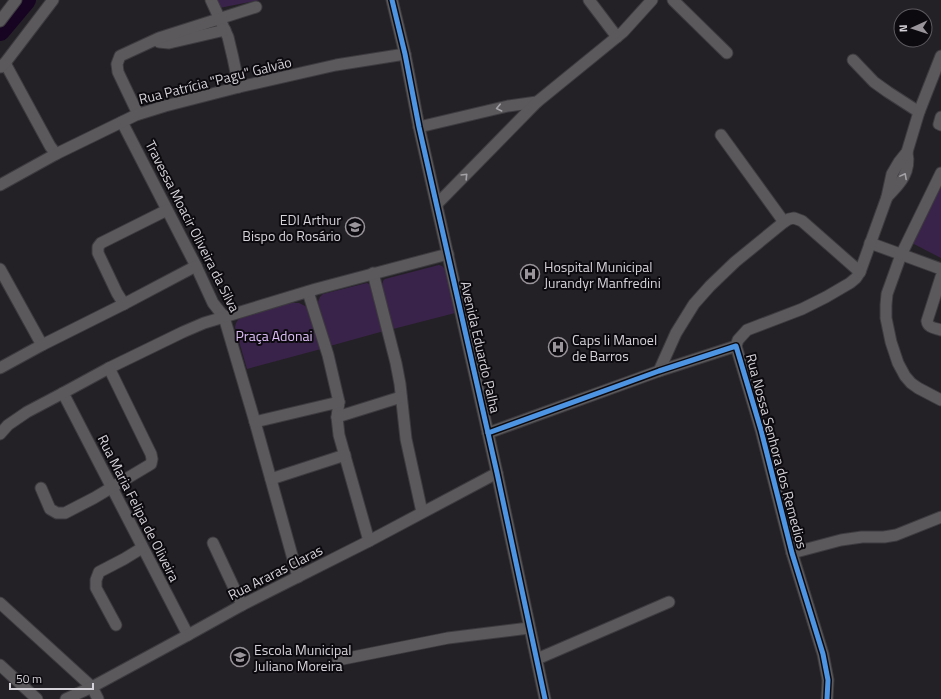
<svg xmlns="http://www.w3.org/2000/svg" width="941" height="699" font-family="'Titillium Web',sans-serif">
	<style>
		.green { fill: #3a234a }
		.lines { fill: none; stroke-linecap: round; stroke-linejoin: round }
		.river { stroke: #160422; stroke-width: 20 }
		.minor-casing { stroke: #3d3b3f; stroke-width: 13 }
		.minor { stroke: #5b595c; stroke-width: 11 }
		.cycleway-casing { stroke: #0c0a0e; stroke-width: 8 }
		.cycleway { stroke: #4d94e3; stroke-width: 5 }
		.oneway { stroke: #a5a2a7 }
		.labels { text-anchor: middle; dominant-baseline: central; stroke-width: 4; stroke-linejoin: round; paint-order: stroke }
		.street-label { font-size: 14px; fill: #d6d2d9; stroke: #0c0a0e }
		.poi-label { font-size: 14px; fill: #d6d2d9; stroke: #0c0a0e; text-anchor: start }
		.park-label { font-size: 14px; fill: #debdf9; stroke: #0c0a0e }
	</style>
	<rect width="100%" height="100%" fill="#242126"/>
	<g class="green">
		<path d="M205,0h55l-51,10z"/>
		<path d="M941,185v73l-29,-15z"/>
		<path d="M439,265l3,1 3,3 10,44 -62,16 -11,-41 1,-7 2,-2z"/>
		<path d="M367,283l4,2 13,46 -54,15 -12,-44 2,-5 3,-3z"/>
		<path d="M291,303h8l8,4 14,42 -74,20 -12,-42c1,-5 3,-8 7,-11z"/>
	</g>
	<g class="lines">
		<path class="river" d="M0,31l26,-31"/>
		<g class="minor-casing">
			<g id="minor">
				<path d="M211,0l17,37 5,21 6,29"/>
				<path d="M392,0l13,54 14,73 78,346 48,226"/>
				<path d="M589,0l28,37"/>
				<path d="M673,0l54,53"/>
				<path d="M0,21l16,-21"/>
				<path d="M159,42l10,1 56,-13"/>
				<path d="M853,60l21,22 14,10 31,20"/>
				<path d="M5,63l45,83 6,8"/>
				<path d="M1,67l4,-4 48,-63"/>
				<path d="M138,114l-20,-42 -1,-8 3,-8 39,-18 97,-31"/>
				<path d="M941,117l-2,7 2,1"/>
				<path d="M122,122l74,144 17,37 11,14 31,105 43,155"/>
				<path d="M419,127l89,-21 29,-4"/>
				<path d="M721,135l63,87"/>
				<path d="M941,173l-40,82 -14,39 -1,11v13l5,24 7,21 7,13 6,7 7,5 23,12"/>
				<path d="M0,185l56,-31 80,-39 29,-9 74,-19 97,-22 69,-11"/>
				<path d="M887,197c14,-14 24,-25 20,-45"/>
				<path d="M437,204l100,-102 86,-70 29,-32"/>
				<path d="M870,243l71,26"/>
				<path d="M0,269l42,76"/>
				<path d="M373,273l23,90 4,21 6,55 16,73"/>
				<path d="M941,277l-14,44c1,7 8,7 14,9"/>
				<path d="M308,292l20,63 11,47 -2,15 2,18 30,106"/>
				<path d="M124,304l-7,-11 -19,-40v-6l3,-4 66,-33"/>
				<path d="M736,346l2,-6 9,-10 55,-21 24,-12 24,-14 6,-5 4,-6 27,-75 5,-23 7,-12 8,-10 12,-40 22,-56"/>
				<path d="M0,368l42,-23 82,-41 72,-38"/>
				<path d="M659,371l17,-38 18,-29 16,-18 25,-24 49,-40 5,-3 5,-1 8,3 58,51"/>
				<path d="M63,393l125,242"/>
				<path d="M337,417l64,-20"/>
				<path d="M255,422l84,-20"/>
				<path d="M488,433l171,-62 77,-25 25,84 31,123 31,101 5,26 -1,19"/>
				<path d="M0,434l8,-9 19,-13 36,-19 46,-25 74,-36 21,-9 20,-6 92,-28 132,-35"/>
				<path d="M271,479l74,-24"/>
				<path d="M41,488l9,21 7,4h8l29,-15 57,-34 1,-5 -1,-5 -42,-86"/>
				<path d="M213,543l29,62"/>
				<path d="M792,553l49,-13 21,-3h22l12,-2 45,-18"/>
				<path d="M0,603l92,84 6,12"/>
				<path d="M116,625l-20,-37v-8l3,-8 25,-13 18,-11"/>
				<path d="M537,659l132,-57"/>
				<path d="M338,660l110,-22 81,-10"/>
				<path d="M0,665l37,34"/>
				<path d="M66,699l26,-12 96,-52 54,-30 127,-64 128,-68"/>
			</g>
		</g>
		<use href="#minor" class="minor"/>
		<g class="cycleway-casing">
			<g id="cycleway">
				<path d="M392,0l13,54 14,73 78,346 48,226"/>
				<path d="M488,433l171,-62 77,-25 25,84 31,123 31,101 5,26 -1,19"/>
			</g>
		</g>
		<use href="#cycleway" class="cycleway"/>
	</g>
	<defs><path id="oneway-chevron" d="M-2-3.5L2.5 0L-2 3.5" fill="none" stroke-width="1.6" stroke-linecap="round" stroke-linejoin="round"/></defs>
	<g class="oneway">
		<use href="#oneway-chevron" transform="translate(499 108) rotate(167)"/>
		<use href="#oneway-chevron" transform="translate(465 176) rotate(-46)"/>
		<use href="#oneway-chevron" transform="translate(904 176) rotate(-62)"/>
	</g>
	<defs>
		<g id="school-ring" transform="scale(1)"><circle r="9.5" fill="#0c0a0e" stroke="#98949a" stroke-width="1.5"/><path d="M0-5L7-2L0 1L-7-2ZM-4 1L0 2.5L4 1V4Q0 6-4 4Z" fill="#98949a"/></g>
		<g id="hospital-ring" transform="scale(1)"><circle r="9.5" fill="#0c0a0e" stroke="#98949a" stroke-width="1.5"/><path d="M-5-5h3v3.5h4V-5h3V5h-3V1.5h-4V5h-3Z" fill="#98949a"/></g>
	</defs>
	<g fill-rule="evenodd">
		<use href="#school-ring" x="355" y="227"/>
		<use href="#hospital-ring" x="530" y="274"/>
		<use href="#hospital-ring" x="558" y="347"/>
		<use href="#school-ring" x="240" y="657"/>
	</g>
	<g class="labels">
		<g class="street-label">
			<text transform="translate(215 80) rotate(-14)">Rua Patrícia "Pagu" Galvão</text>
			<text transform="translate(193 226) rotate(63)">Travessa Moacir Oliveira da Silva</text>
			<text transform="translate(481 347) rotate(77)">Avenida Eduardo Palha</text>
			<text transform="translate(777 451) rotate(75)">Rua Nossa Senhora dos Remedios</text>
			<text transform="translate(139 508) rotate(63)">Rua Maria Felipa de Oliveira</text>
			<text transform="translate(275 572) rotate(-27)">Rua Araras Claras</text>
		</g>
		<g class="poi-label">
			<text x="341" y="219" text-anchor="end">EDI Arthur<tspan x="341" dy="16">Bispo do Rosário</tspan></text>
			<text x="544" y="266">Hospital Municipal<tspan x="544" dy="16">Jurandyr Manfredini</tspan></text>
			<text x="572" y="339">Caps Ii Manoel<tspan x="572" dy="16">de Barros</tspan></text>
			<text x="254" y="649">Escola Municipal<tspan x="254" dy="16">Juliano Moreira</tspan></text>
		</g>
		<g class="park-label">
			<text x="274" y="335">Praça Adonai</text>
		</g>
	</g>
	<g transform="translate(913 28) rotate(267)"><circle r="19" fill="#0c0a0e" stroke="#5d5a5f"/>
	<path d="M0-3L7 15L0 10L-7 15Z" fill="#98949a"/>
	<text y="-6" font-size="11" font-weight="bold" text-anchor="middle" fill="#d6d2d9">N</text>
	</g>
	<path d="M10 683v6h83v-6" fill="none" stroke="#d6d2d9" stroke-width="2"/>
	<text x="16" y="683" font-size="12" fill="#d6d2d9" stroke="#0c0a0e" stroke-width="3" paint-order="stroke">50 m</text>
</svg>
